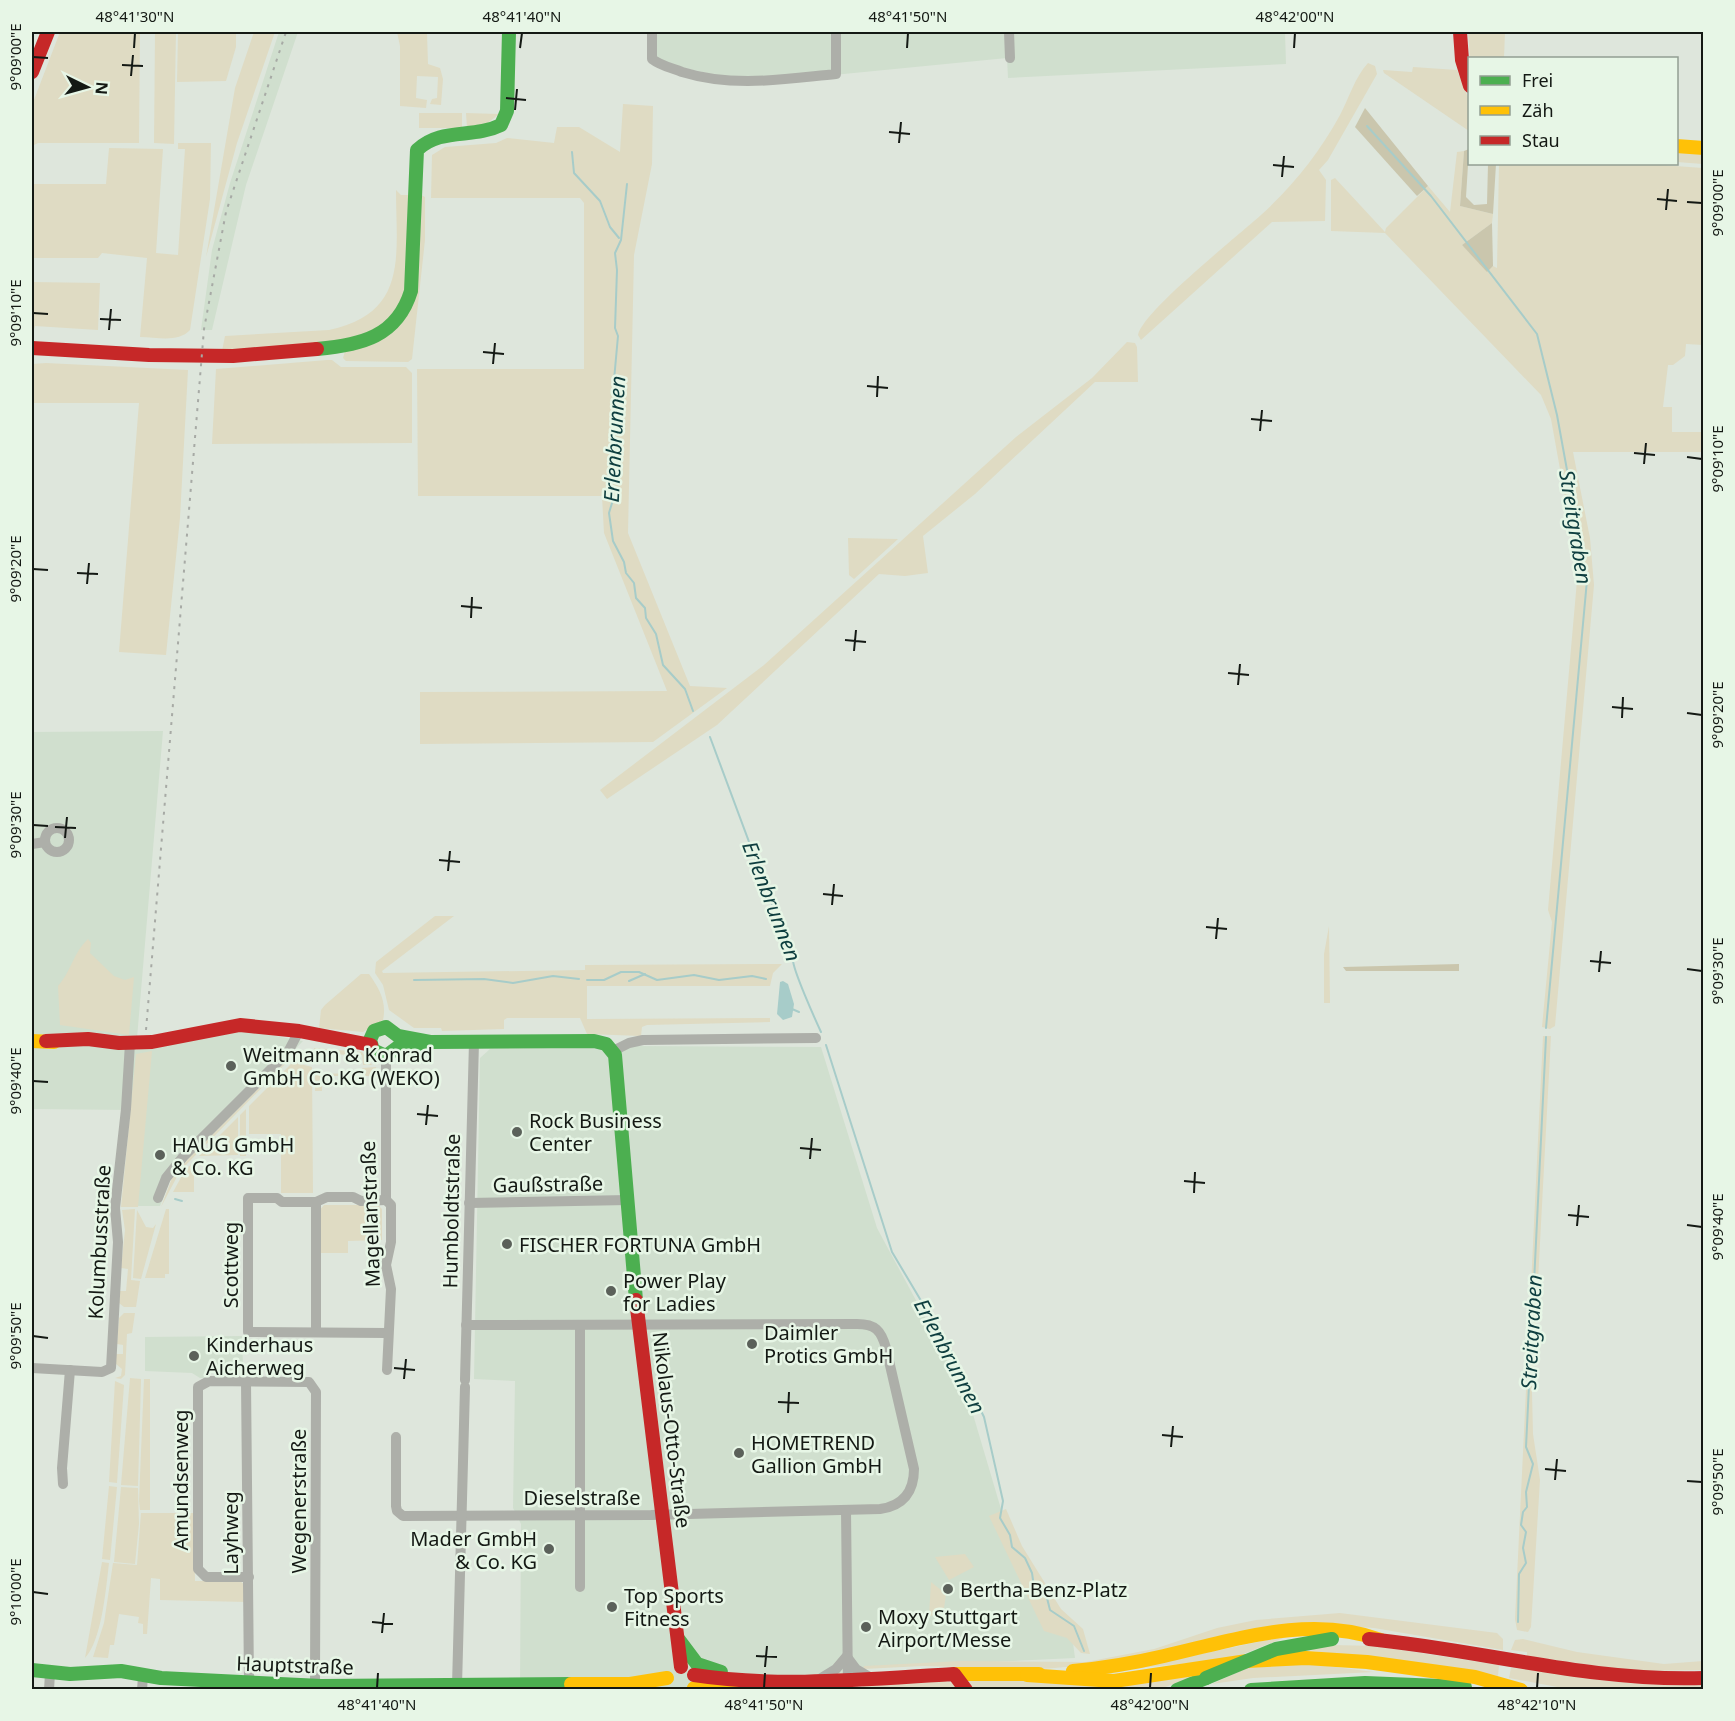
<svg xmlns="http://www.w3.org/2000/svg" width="1735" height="1721" font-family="'Noto Sans',sans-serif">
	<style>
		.built { fill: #d0dfce }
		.green { fill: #dfdbc3 }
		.forest { fill: #cac6ad }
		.water { fill: #a7ccc9 }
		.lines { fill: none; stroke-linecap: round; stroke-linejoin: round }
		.stream { stroke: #a7ccc9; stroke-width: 2 }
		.street { stroke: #adafa9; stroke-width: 10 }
		.fast { stroke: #4caf50; stroke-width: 14 }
		.slow { stroke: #ffc107; stroke-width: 14 }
		.jam { stroke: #c62828; stroke-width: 14 }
		.rail { stroke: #a7aaa5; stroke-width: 2; stroke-dasharray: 3 6; stroke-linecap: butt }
		.fast-bridge { stroke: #4caf50; stroke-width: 14 }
		.ticks { fill: none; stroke: #141914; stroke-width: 2 }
		.poi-dot { fill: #5b615a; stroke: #e7f6e6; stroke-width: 2 }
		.labels { text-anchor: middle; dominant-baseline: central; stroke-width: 5; stroke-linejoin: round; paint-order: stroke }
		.poi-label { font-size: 20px; fill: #141914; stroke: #e7f6e6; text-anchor: start }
		.street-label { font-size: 20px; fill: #141914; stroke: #e7f6e6 }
		.water-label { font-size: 21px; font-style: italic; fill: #0e3e3f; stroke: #e7f6e6 }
		.neatline { fill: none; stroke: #141914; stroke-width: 2 }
		.ticks-label { font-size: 15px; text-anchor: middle; fill: #141914 }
	</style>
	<rect width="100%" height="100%" fill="#dee6dc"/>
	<g class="built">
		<path d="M279,32h19l-52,153 -34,145h-11l11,-80 18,-67z"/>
		<path d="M652,32h633l1,32 -278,14 -1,-20 -254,25 -96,-21z"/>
		<path d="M163,731l-27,319 106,-20 61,11 -132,136 -11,29h-38l9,-96 -99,-1v-377z"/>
		<path d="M634,1046l187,1 56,181 62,115 33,68 37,125 64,107 2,15 -216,10 -1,21h-338l1,-165 -8,-16 2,-127 -41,-2 6,-321 10,-9z"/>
		<path d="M242,1336l1,31h-5v6h-31v5h-7l-8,-5 -47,-2v-34z"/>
	</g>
	<g class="green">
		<path d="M60,32h80l-1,111h-101l-6,3v-41z"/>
		<path d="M155,32h21l-2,112 -20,-1z"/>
		<path d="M178,32h58v15l-10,34 -49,1z"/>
		<path d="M254,32h21l-38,111 -31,114 29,-169z"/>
		<path d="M397,32l30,1 1,31 12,4 3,11 -2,26 -11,-1 2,-5 5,-1 1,-21 -21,-1 -1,22 11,2 -1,8 -26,-2v-60z"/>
		<path d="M1468,32h37l-1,26h-34z"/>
		<path d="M1368,63l7,3 2,8 -49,86 -9,10 7,10 -1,41 -53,1 -131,118 -3,-5c4,-23 101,-100 123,-120 32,-29 59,-63 79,-100 9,-17 15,-38 28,-52z"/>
		<path d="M1413,67l44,3 12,30v31l-85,-58 -1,-3 29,2z"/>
		<path d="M623,104l30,2 -1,58 -18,91 -6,278 62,153 37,2 -74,54 -233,2v-52l247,-1 -63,-158 -2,-37h-184l-1,-127h167v-166l-4,-5h-149l1,-43 13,-8 51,-4 11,-5 47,5 3,-16h22l41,25z"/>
		<rect x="419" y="113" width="43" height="15"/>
		<path d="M466,113l33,1 -14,11 -18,3z"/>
		<path d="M178,143h33l-1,56 -20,131c-12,13 -33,7 -50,7l7,-79 -45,-5 -4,5h-66v-74h74l3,-36 54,1 -7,104 22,2 7,-106h-7z"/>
		<path d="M1464,151l-4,55 33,8 -1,9 -30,22 25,26 6,-5 4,2 2,-104h148l56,4v177l-17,-1 -1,12 -12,9h-5l-5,42h9v25h31v20h-130l17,86 4,47 -39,441 -5,3 -8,-2 10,-105 -4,-12 30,-341 -27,-150 -10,-24 -156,-162 -54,-2v-51l4,-2 50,54 1,-4 42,-42 22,26 7,-60z"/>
		<path d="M1676,152l27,1v11l-26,-2z"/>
		<path d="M396,190l5,5h7c1,21 1,41 0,61 -3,53 -12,73 -66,86l-120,9 3,-15 104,-6c80,-17 67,-75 67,-140z"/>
		<path d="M421,195l4,2v43l-13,119 -4,3 -62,-1 -3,-3 2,-7 56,-29z"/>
		<path d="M32,282l68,1 -2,47 -63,-4 -3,10z"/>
		<path d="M1127,342l8,1 2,4 1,35h-43l-120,112 -52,42 5,37 -23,3 -26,-2 -162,151 -110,74 -7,-9 164,-125 252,-228 76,-59z"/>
		<path d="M327,360h5l9,7h65l6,6v70l-200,1 4,-75z"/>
		<path d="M46,363l142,7 -8,148 -14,137 -47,-3 20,-249h-107v-39z"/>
		<path d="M848,538l50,1 -44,40 -5,-4z"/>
		<path d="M435,916h19l-72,55 1,2 202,-3v-5l197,-1 -9,9 -3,13h-183v33l183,-1v4l-123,3 -5,2 -1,9 -54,-2 -7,-16h-73l-3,2v9l-62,2 -1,-3h-27l-25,-18 -6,-25 -8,-12 1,-11z"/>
		<path d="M1329,926l1,77h-6v-49z"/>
		<path d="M88,939l3,4 -1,10 24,23 11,4 9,-3 -5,58 -69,-10 -2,-39c14,-16 15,-33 30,-47z"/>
		<path d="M361,974h8c10,14 18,28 14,46l-20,12 -44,-4 2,-18 4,-5z"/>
		<path d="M1543,1036h8l-19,357 1,41 7,46 -9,147 -3,5 -11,-2 -2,-11z"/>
		<path d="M314,1048l48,4 10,13h-9l-1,-10 -47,-1z"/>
		<path d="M152,1051l-14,156h-17l15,-153z"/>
		<path d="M286,1061h2l-108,110 -19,36 11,-29 19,-22z"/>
		<path d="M293,1062l19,5 1,126h-32v-59h-32v-28z"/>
		<path d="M376,1067l2,9h-56v15h-7v-17l47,-1v-5z"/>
		<path d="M246,1109v47h-6v-41z"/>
		<path d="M238,1117v38l-39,1z"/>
		<path d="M194,1161v31h-21l11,-20z"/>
		<path d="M324,1205h54l4,4v31l-34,1v12h-28l-1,-42z"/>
		<path d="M135,1209l-4,71 9,1 -4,26h-12l-5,-4 1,-12h6l2,-22 -7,-1 4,-38 -3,-20z"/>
		<path d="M166,1209h3v65h-4v4h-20z"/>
		<path d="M137,1210l9,17 7,1 3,-4 -15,55 -8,-1z"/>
		<path d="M124,1313h11l-3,20 -5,1 -2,41 -4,4 -6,-1 6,-2 1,-7 -6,-5v-10h7v-9l-6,-1 2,-26z"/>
		<path d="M130,1378l11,1v2l-3,105 -17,-1z"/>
		<path d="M144,1379h6v131h-10l-1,-9z"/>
		<path d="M115,1381l9,4 -7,98 -8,-1z"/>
		<path d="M109,1486l8,1 -7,73 -8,-1z"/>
		<path d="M121,1487l17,1 1,36 -4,40 -21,-2z"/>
		<path d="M1006,1509l16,37 39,63 22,20 7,25 -9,-1 -14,-15 -23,-7 -55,-115z"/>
		<path d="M141,1513h53l1,68h45l5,4 2,17 -87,-2v-21l-9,-1 -4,56h-4v-10l-5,-1 1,-6 -20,-3 -5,31h-4l-2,13 -15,-1 11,-34 9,-60 24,2z"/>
		<path d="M965,1554l9,13 -25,13 -14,-23z"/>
		<path d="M102,1562l7,1c-3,25 -7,77 -24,95z"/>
		<path d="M931,1582l15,12 -3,21 -14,1z"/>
		<path d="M1340,1613l157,20 6,6v11l-129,-22 -42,-3 -254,41 -36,3 -119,-3 -60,3 1,-3 97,-5 125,1 68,-13 63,-21 39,-8z"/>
		<path d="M1291,1635l-50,20 -32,6 -79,8z"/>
		<path d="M1523,1639l54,13 87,12 39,-3v9l-69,1 -107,-15v-4l-16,-2 4,-10z"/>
		<path d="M1333,1645l42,1 124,19 -1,11 -191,-26z"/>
		<path d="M1288,1661l86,11 -121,6 -41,6 46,-21z"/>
		<path d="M1511,1668l192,16v5h-135l-59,-11z"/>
		<path d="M1193,1677l-36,13 -187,-1 -4,-10z"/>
		<path d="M944,1681l9,2 7,6 -97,-1v-3z"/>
	</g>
	<g class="forest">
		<path d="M1365,108l63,78 -11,10 -62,-69z"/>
		<path d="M1469,149l-3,48 8,8 13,-1 1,-40h8l-3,50 -33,-8 4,-55z"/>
		<path d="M1492,223l1,43 -6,6 -25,-27z"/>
		<path d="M1459,964v7h-113l-3,-4z"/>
	</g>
	<path class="water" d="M783,981l5,3 6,20 -2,13 -9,3 -6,-6 3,-32z"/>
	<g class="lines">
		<g class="stream">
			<path d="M1367,126l64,70 106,138 20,81 30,165 -41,448"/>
			<path d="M572,152l2,21 26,28 10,26 9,11"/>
			<path d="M627,184l-6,56 -6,13 2,17 -2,58 3,8 -4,44 2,29 -7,66 3,28 -3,10 4,28 11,21 2,11 8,10 2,15 9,10 1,10 10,16 7,31 22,24 8,22"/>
			<path d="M710,737l83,223c0,10 22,59 28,72"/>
			<path d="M414,980l70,-1 29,4 40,-7 26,3"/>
			<path d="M587,980h17l17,-8h18l18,8 37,-5 25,5 33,-4 14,3"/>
			<path d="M629,981l16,-7"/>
			<path d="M792,1009l7,3"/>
			<path d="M826,1045l66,207 62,104 30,61 19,84 -3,17 10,17 2,12 13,11 7,15 2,14 13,11 3,12 24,16 10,25"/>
			<path d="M175,1199l7,2"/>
			<path d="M1518,1622l1,-48 7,-11 -3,-15 3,-16 -5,-7 2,-13 4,-5 -1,-15 7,-28 -7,-17 20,-410"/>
		</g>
		<g class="street">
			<path d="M652,32v27c9,7 20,9 30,13 52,16 102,7 154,2v-42"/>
			<path d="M1009,32l1,26"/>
			<circle cx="57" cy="840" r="12"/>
			<path d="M32,844l13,-2"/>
			<path d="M613,1051l16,-8 14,-3 173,-2"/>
			<path d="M386,1056v144l5,5v37l-5,23 5,24 -4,81"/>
			<path d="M158,1198l8,-20 17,-21 105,-105 11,-21"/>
			<path d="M386,1200l-25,1 -8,-4h-26l-11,5h-34l-5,-4h-29v134l139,1"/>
			<path d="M316,1202v130"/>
			<path d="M469,1203l159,-3"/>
			<path d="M580,1325v262"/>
			<path d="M32,1368l70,4 9,-4 7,-126 -3,-34 11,-99 4,-66"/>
			<path d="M465,1380l9,-338"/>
			<path d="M246,1382l3,301"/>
			<path d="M396,1437v69l1,5 6,5 248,-1 229,-6c23,-3 34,-17 34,-40l-28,-121c-5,-18 -11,-24 -29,-24l-391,1"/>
			<path d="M63,1484l-1,-16 8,-98"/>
			<path d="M846,1510l2,180"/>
			<path d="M249,1577h-43l-8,-8v-182l11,-6 100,1 7,10 -1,293"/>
			<path d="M847,1657l9,12 17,10"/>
			<path d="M818,1680l18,-11 11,-13"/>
			<path d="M457,1686l8,-299"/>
			<path d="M49,1690l1,-17"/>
			<path d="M142,1690l1,-14"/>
		</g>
		<g class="fast">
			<path d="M317,349c44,-4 80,-12 94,-58l6,-141c24,-23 56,-11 84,-25l6,-14 2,-79"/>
			<path d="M430,1042l-32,-6 -12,-9 -12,4 -4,9 3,10 13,6 12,-9 32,-5 164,-1 12,3 9,11 21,245"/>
			<path d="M679,1640l18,24 24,8"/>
			<path d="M32,1670l38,4 51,-3 40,7 160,8 250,-2"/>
			<path d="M1177,1690l29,-12"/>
			<path d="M1251,1690l114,-7 100,4"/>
		</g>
		<g class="slow">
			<path d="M1676,146l28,2"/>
			<path d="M32,1041l22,1"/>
			<path d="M1073,1671c31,-3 61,-8 91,-15 71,-16 146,-42 217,-16"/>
			<path d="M954,1674h85"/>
			<path d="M1027,1675l87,6 133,-20 59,-3 61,4 108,15 46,13"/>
			<path d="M571,1684h59l37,-6"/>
			<path d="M694,1688l24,-2 65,4"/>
		</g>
		<g class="jam">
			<path d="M1460,32l2,28 8,26"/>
			<path d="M32,72l16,-40"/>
			<path d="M32,348l117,7 84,1 84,-7"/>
			<path d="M46,1041l42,-2 31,4 33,-1 88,-17 59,6 72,14"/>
			<path d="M636,1300l45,367"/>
			<path d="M1369,1639c113,11 221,43 335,39"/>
			<path d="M694,1675c85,13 175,4 260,-1l12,16"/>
		</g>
		<path class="rail" d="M146,1030l58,-701 22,-117 60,-180"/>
		<path class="fast-bridge" d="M1206,1678l70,-29 56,-10"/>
	</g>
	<path class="ticks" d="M134,48l1,-15M520,48l2,-15M907,48l1,-15M1294,48l1,-15M33,57l15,1M122,65l21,1M131,76l2,-21M506,98l20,2M515,110l2,-21M889,132l21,2M899,143l2,-21M1273,165l21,2M1282,177l2,-21M1657,199l20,2M1687,202l15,1M1666,210l2,-21M33,313l15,1M100,319l21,1M109,330l2,-21M483,352l21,2M493,364l2,-21M867,386l21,2M877,397l1,-21M1251,419l21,2M1260,431l2,-21M1634,453l21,2M1687,457l15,2M1644,464l2,-21M33,569l15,1M77,573l21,1M87,584l2,-21M461,606l21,2M471,618l1,-21M845,640l21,2M854,651l2,-21M1228,673l21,2M1238,685l2,-21M1612,707l21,2M1687,713l15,2M1622,718l1,-21M33,825l15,1M55,827l21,1M65,838l2,-21M439,860l21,2M448,871l2,-20M823,894l20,2M832,905l2,-21M1206,927l21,2M1216,939l2,-21M1590,961l21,2M1687,969l15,2M1599,972l2,-21M33,1081l15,1M417,1114l21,2M426,1125l2,-20M800,1148l21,2M810,1159l2,-21M1184,1181l21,2M1194,1193l1,-21M1568,1215l21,2M1687,1225l15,2M1577,1226l2,-21M33,1336l15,2M394,1368l21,2M404,1379l2,-20M778,1402l21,1M788,1413l1,-21M1162,1435l21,2M1171,1447l2,-21M1545,1469l21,2M1555,1480l2,-21M1687,1481l15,1M33,1592l15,2M372,1622l21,2M382,1633l2,-20M756,1656l21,1M765,1667l2,-21M377,1688l1,-15M764,1688l1,-15M1150,1688l1,-15M1537,1688l1,-15"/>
	<g class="poi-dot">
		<circle cx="231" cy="1066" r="6"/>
		<circle cx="517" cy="1132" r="6"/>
		<circle cx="160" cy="1155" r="6"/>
		<circle cx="507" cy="1244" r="6"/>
		<circle cx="611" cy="1291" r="6"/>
		<circle cx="752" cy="1344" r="6"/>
		<circle cx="194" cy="1356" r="6"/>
		<circle cx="739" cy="1453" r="6"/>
		<circle cx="549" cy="1549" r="6"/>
		<circle cx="948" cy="1589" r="6"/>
		<circle cx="612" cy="1607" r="6"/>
		<circle cx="866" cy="1627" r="6"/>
	</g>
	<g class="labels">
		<g class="poi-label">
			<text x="243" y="1054">Weitmann &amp; Konrad<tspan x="243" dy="23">GmbH Co.KG (WEKO)</tspan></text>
			<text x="529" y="1120">Rock Business<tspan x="529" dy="23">Center</tspan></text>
			<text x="172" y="1144">HAUG GmbH<tspan x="172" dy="23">&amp; Co. KG</tspan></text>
			<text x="519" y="1244">FISCHER FORTUNA GmbH</text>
			<text x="623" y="1280">Power Play<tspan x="623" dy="23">for Ladies</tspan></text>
			<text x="764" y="1332">Daimler<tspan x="764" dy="23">Protics GmbH</tspan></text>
			<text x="206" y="1344">Kinderhaus<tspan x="206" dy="23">Aicherweg</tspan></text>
			<text x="751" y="1442">HOMETREND<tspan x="751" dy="23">Gallion GmbH</tspan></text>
			<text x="537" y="1538" text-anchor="end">Mader GmbH<tspan x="537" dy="23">&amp; Co. KG</tspan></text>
			<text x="960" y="1589">Bertha-Benz-Platz</text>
			<text x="624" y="1595">Top Sports<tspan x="624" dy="23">Fitness</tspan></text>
			<text x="878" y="1616">Moxy Stuttgart<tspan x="878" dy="23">Airport/Messe</tspan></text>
		</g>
		<g class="street-label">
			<text transform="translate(548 1184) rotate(-1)">Gaußstraße</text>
			<text transform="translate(451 1211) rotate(-89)">Humboldtstraße</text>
			<text transform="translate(370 1214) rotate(-92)">Magellanstraße</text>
			<text transform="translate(99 1242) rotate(-87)">Kolumbusstraße</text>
			<text transform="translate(230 1265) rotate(-90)">Scottweg</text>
			<text transform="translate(672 1430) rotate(83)">Nikolaus-Otto-Straße</text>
			<text transform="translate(180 1480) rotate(-90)">Amundsenweg</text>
			<text x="582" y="1497">Dieselstraße</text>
			<text transform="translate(298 1501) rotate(-90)">Wegenerstraße</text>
			<text transform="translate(230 1533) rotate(-90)">Layhweg</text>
			<text transform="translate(295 1665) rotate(2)">Hauptstraße</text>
		</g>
		<g class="water-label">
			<text transform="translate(614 439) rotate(-87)">Erlenbrunnen</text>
			<text transform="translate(1576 527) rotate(81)">Streitgraben</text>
			<text transform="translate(772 901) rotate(69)">Erlenbrunnen</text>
			<text transform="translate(1531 1332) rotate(-87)">Streitgraben</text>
			<text transform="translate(950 1356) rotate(62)">Erlenbrunnen</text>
		</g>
	</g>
	<rect width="1735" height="1721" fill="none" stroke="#e7f6e6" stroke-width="66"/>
	<rect x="1468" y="57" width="210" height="108" fill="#e7f6e6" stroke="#939e92" stroke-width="1.5"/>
	<rect x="1480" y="76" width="30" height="9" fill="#4caf50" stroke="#939e92" stroke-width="1.5"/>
	<text x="1522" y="87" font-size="18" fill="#141914">Frei</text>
	<rect x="1480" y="106" width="30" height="9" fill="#ffc107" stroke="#939e92" stroke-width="1.5"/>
	<text x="1522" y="117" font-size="18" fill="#141914">Zäh</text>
	<rect x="1480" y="136" width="30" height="9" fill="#c62828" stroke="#939e92" stroke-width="1.5"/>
	<text x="1522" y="147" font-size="18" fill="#141914">Stau</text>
	<g transform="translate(87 87) rotate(95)" stroke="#e7f6e6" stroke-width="4.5" paint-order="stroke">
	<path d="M0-4.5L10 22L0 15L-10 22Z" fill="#141914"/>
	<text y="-9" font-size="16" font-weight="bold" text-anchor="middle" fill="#141914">N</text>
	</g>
	<rect x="33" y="33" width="1669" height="1655" class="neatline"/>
	<g class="ticks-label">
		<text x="135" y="22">48°41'30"N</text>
		<text x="522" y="22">48°41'40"N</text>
		<text x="908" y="22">48°41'50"N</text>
		<text x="1295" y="22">48°42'00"N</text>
		<text transform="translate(16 57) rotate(-90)" y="5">9°09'00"E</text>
		<text transform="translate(1718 203) rotate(-90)" y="5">9°09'00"E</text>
		<text transform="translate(16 313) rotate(-90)" y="5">9°09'10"E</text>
		<text transform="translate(1718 459) rotate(-90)" y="5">9°09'10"E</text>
		<text transform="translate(16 569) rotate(-90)" y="5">9°09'20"E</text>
		<text transform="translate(1718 715) rotate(-90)" y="5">9°09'20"E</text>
		<text transform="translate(16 825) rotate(-90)" y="5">9°09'30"E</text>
		<text transform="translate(1718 971) rotate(-90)" y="5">9°09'30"E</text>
		<text transform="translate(16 1081) rotate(-90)" y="5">9°09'40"E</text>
		<text transform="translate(1718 1227) rotate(-90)" y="5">9°09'40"E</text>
		<text transform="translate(16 1336) rotate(-90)" y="5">9°09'50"E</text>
		<text transform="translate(1718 1482) rotate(-90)" y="5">9°09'50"E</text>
		<text transform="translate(16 1592) rotate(-90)" y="5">9°10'00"E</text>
		<text x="377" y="1710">48°41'40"N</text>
		<text x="764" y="1710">48°41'50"N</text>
		<text x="1150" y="1710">48°42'00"N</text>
		<text x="1537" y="1710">48°42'10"N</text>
	</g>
</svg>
